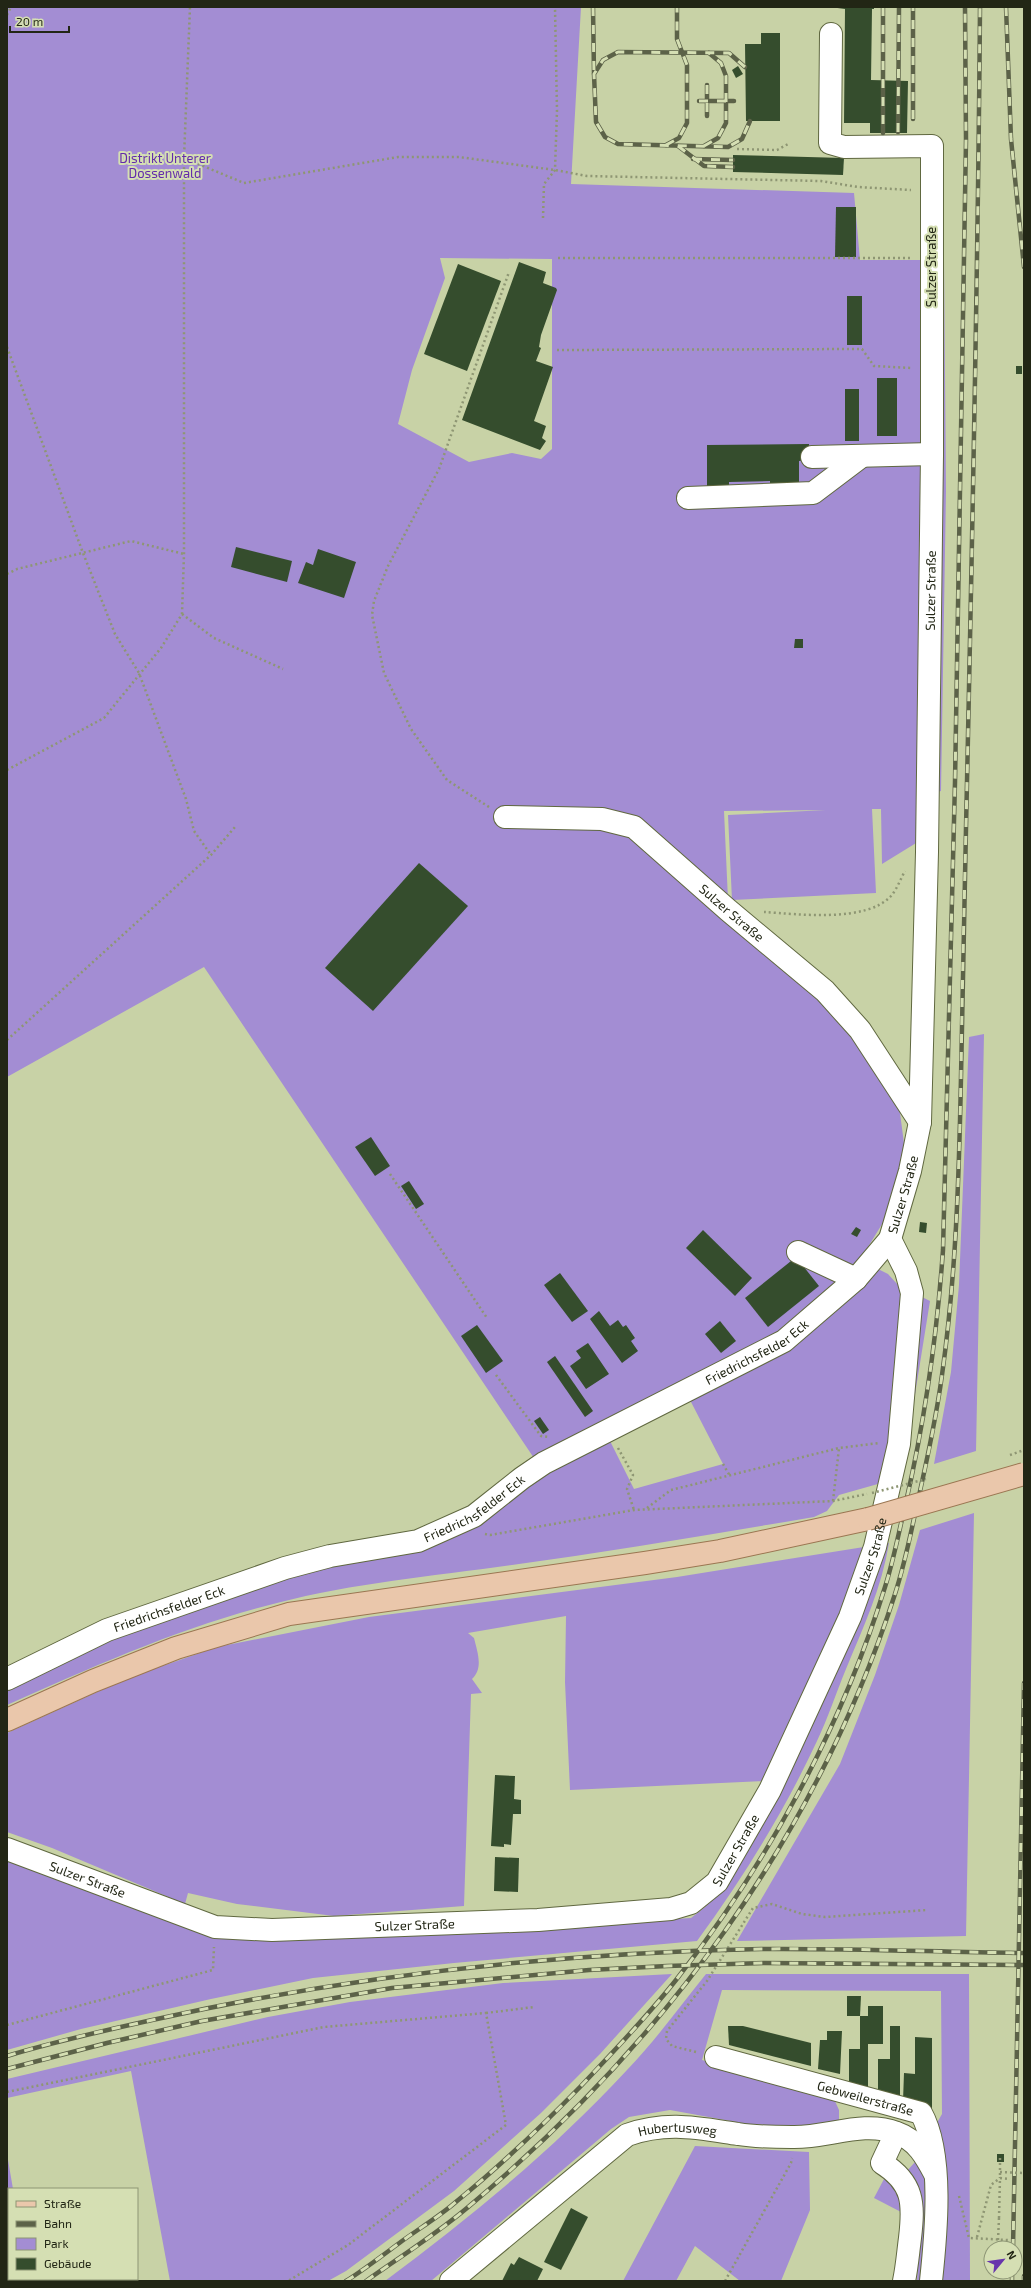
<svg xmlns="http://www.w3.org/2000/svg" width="1031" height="2288" font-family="'Exo 2',sans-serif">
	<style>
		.green { fill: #a38dd3; fill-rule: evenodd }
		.building { fill: #354d2d }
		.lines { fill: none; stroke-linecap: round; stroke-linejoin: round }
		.minor-casing { stroke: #606840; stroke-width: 24 }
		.major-casing { stroke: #9b7652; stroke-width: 24 }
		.path { stroke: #8e9673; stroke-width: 2.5; stroke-dasharray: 2 3; stroke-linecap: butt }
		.minor { stroke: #fff; stroke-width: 22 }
		.major { stroke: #eac7ab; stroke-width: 22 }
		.rail-casing { stroke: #5c6248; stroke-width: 4.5 }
		.rail { stroke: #d5dfb3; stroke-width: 3; stroke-dasharray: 9; stroke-linecap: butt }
		.major-bridge-casing { stroke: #9b7652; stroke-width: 24; stroke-linecap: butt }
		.path-bridge { stroke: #8e9673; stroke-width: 2.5; stroke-dasharray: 2 3; stroke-linecap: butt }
		.major-bridge { stroke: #eac7ab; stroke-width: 22 }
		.labels { text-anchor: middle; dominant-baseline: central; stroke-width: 4; stroke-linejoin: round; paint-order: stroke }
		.park-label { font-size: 13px; fill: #632bab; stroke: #d5dfb3 }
		.street-label { font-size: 13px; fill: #222615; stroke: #d5dfb3 }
	</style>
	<rect width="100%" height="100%" fill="#c8d2a6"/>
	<g class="green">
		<path d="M7,7h574l-10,177 283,9 6,67h84l2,231 -5,300 -22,5 2,44 -39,24 -1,-55h-9l4,84 -144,7 -4,-85 98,-5 -102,1 4,89 113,116 40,57 19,40 5,38 -10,52 -35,57 28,14 10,11 32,16 -22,137 -9,40 -60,17 -12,16 -13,6c-101,17 -201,34 -302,48 -78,11 -158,18 -235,38 -93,23 -183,63 -270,102v-18l101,-50 322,-110 40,-22 74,-32 -340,-506 -197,110zM440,258l112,1v190l-11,10 -29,-6 -43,9 -71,-38 14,-54 33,-92zM690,1400l33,64 -89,25 -25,-50z"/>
		<path d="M984,1034l-8,417 -42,13 17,-92 8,-87 10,-248z"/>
		<path d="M974,1513l-8,423 -229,5 103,-177 35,-89 24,-70 21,-75z"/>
		<path d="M889,1543c-7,44 -26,85 -43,126 -10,24 -18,49 -29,72 -33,71 -74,137 -120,200l-243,22 -141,15 -102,21 -130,30 -74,21v-194l201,74 335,-3 148,-9 14,-11 17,-21 80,-148 -4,-35 -11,37 -22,41 -195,9 -5,-108 1,-66 -98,17 6,5c3,13 10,30 -2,41l10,14 -11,1 -7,212 -130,10 -97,-12 -49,-11 -3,11 -133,-56 -45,-16v-99l121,-55 89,-31 152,-30 308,-40z"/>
		<path d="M672,1974l-72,80 -59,59 -87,78 -108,80 -18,10h-158l-39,-210 -124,27v-19l261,-62 82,-15 153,-19z"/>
		<path d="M706,1974h263l1,307h-53l3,-50 -13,-60 8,-9 27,-48 -1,-123 -219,-1 -20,70 132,39 5,11v13l-48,3 -44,-2 -77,-14 -41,7 -18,12 -180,152h-46c86,-64 169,-132 242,-211 29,-30 53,-64 79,-96z"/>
		<path d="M695,2146l114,6 1,58 -29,71h-41l-45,-35 -19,35h-53z"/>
		<path d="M7,2154l6,35h-4v90h21v2h-23z"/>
		<path d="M887,2178l11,8 5,27 -29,-15 10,-19z"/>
	</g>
	<g class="building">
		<path d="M830,7h44v2h-2l-1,71 37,1 -1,52h-37v-10h-26l1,-114z"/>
		<path d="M761,33h19v88h-34l-1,-77h16z"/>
		<path d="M738,66l5,8 -7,4 -4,-8z"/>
		<path d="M733,155l111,3 -1,17 -110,-3z"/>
		<path d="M836,207h20v50h-21z"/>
		<path d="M519,262l27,10 -3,11 13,5 1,2 -16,45 -2,12 2,1 -5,13 17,6 -19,54 12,5 -4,12 4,3 -6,9 -78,-30z"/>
		<path d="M458,264l43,17 -34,90 -43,-17z"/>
		<rect x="847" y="296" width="15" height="49"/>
		<rect x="1016" y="366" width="6" height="8"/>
		<rect x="877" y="378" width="20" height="58"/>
		<rect x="845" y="389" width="14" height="52"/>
		<path d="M809,444v16l-10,1v25l-29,1v-6l-41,1v7h-22v-44z"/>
		<path d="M236,547l56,14 -5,21 -56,-15z"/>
		<path d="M318,549l38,13 -12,36 -46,-15 8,-21 7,3z"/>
		<path d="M795,639h8v9h-9z"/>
		<path d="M419,863l49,43 -95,105 -48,-43z"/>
		<path d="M371,1137l19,29 -15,10 -20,-29z"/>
		<path d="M409,1181l15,23 -8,5 -15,-23z"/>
		<path d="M920,1222l7,1 -1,10 -7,-1z"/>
		<path d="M856,1227l5,3 -4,7 -6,-3z"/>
		<path d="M703,1230l49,48 -17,18 -49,-48z"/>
		<path d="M796,1257l23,29 -51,41 -23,-29z"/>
		<path d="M560,1273l28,38 -16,11 -28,-37z"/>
		<path d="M599,1311l11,15 8,-6 5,7 3,-2 9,13 -4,3 7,10 -16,12 -32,-44z"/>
		<path d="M720,1321l16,20 -15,12 -16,-19z"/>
		<path d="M477,1325l26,36 -17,12 -25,-37z"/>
		<path d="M588,1343l21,31 -23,15 -16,-23 11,-8 -5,-7z"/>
		<path d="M555,1356l38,55 -8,6 -38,-55z"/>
		<path d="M540,1417l9,13 -6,4 -9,-13z"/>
		<path d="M495,1775l20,1 -1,23 7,1v14h-8l-2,31 -7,-1v3l-13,-1z"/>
		<path d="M495,1857l24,1 -1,34 -24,-1z"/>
		<path d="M847,1996h14l-1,20h-13z"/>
		<path d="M868,2006h15v38h-15v46l-19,-6v-35h11v-33h8z"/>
		<path d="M728,2026h15l68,17v23l-82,-21z"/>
		<path d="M890,2026h10v74l-22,-7v-34h12z"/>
		<path d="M827,2031h15l-2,43 -22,-5 2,-29h7z"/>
		<path d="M915,2037l17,1v71l-29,-8 1,-28 11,1z"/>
		<rect x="997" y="2154" width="7" height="8"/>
		<path d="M571,2208l17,9 -27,53 -17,-8z"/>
		<path d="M519,2257l24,12 -6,12h-35l9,-18 3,2z"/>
	</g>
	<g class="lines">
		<g class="minor-casing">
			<g id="minor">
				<path d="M812,457l120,-3"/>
				<path d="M688,498l125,-5 49,-37"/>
				<path id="s1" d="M505,817l97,2 32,8 94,83 97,81 35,39 60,92"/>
				<path d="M798,1252l58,27"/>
				<path id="s2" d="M7,1679l100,-49 178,-62 45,-12 88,-15 56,-25 48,-38 22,-15 240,-122 72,-62 34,-40 20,-68 10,-49 7,-270 5,-398v-308l-88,1 -14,-4 1,-109"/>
				<path id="s3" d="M7,1849l208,78 57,3 266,-10 133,-11 20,-6 26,-21 53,-92 80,-173 25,-70 24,-103 13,-151 -6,-22 -16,-32"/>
				<path id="s4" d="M716,2057l205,56c23,41 15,122 10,168"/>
				<path d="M896,2133l-14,30c32,20 32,41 28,75 -2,15 -3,29 -6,43"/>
				<path id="s5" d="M451,2281l176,-146c40,-14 70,-7 111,-1 17,3 36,3 54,3 36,1 70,-17 105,-4 20,7 29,24 38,41"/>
			</g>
		</g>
		<g class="major-casing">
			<path id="major" d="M7,1720l86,-39 83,-33 113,-34 356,-51 75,-12 148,-32"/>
		</g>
		<g class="path">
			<path d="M7,15l4,-8"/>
			<path d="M737,149l40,1 13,-7"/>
			<path d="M184,158l60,25 154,-26h61l96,13 32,6 234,5 37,6 53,3"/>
			<path d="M543,218l1,-34 11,-14 2,-60 -2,-103"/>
			<path d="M558,258h353"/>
			<path d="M7,347l76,206 32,81 24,39 47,126 8,32 17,24"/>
			<path d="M557,350l305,-1 12,17 37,2"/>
			<path d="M7,574l10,-5 114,-28 53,13"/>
			<path d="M182,614l32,24 69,31"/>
			<path d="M7,770l97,-52 57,-70 21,-34 2,-60v-396l6,-151"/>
			<path d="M489,807l-42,-27 -36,-51 -27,-56 -12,-58 2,-14 14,-35 51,-97 70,-197"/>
			<path d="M764,912c34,2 102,11 127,-16 6,-7 10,-18 14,-25"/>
			<path d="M7,1040l204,-185 24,-28"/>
			<path d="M390,1174l97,144"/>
			<path d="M496,1375l45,61 8,1"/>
			<path d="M618,1448l15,27 -6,14 7,21"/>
			<path d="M723,1464l7,12"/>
			<path d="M833,1501l6,-53"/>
			<path d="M647,1508l24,-18 168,-42 40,-5"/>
			<path d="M485,1534l5,1 144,-25 199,-9 34,-7"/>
			<path d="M486,2013l48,-6"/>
			<path d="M7,2025l206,-55 1,-23"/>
			<path d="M696,2052l-24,-6 -6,-7 1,-8 40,-50 46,-73 19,-4 30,10 23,3 102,-7"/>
			<path d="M7,2092l317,-65 162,-14 20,112 -158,120 -60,36"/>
			<path d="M1000,2158v20l10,1"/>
			<path d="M1023,2173h1"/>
			<path d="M959,2196l10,42 39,2"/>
			<path d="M977,2237l14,-52 9,-7"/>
			<path d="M998,2240l1,-22"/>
			<path d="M725,2281l66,-118 1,-5"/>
		</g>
		<use href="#minor" class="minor"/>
		<use href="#major" class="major"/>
		<g class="rail-casing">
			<g id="rail">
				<path d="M593,7l1,67"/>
				<path d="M883,7v126"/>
				<path d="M1006,7l5,132 13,128"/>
				<path d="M745,67l-16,-14 -111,-1 -15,8 -9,14 2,48 9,15 13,7 110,3 14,-8 8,-18"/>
				<path d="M707,85v31"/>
				<path d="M699,101h35"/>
				<path d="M913,119v-112"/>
				<path d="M898,132l1,-125"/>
				<path d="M666,145l13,-7 8,-15v-58l-10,-26v-32"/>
				<path d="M678,146l26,20 29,1"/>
				<path d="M704,146l14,-8 8,-15v-47l-5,-13 -12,-10"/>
				<path d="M693,159l40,1"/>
				<path d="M7,2056c49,-15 100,-26 150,-37 198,-44 401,-66 604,-70 87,-1 175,3 263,4"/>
				<path d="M7,2069l100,-26 95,-22 190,-33 197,-18 78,-4 97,-3 260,2"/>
				<path d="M1013,2248l11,-565"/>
				<path d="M346,2281c19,-12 37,-26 56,-40 18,-13 38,-25 55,-40 43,-35 84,-74 123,-114 33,-35 66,-69 96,-107 91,-116 165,-251 209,-393 9,-28 14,-56 21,-85 19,-83 31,-167 37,-252l12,-468 11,-642 -1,-133"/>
				<path d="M366,2281c34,-24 69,-46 101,-73 196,-164 349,-370 428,-614 9,-28 15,-56 21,-85 10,-44 20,-89 26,-134 14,-99 17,-198 19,-298 1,-83 3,-166 5,-249 6,-273 12,-547 14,-821"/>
				<path d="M1012,2281v-9"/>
				<path d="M1024,2281v-5"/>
			</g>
		</g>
		<use href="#rail" class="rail"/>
		<g class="major-bridge-casing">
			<path id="major-bridge" d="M868,1519l156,-45"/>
		</g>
		<g class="path-bridge">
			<path d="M1010,1455l14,-5"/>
			<path d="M872,1493l54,-14"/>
			<path d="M1000,2172l23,1"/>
			<path d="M999,2218l1,-41"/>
		</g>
		<use href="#major-bridge" class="major-bridge"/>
	</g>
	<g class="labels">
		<g class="park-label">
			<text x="165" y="158">Distrikt Unterer<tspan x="165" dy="15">Dossenwald</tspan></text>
		</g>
		<g class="street-label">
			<text transform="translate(931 267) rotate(-90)">Sulzer Straße</text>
			<text stroke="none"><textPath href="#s2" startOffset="1654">Sulzer Straße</textPath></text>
			<text stroke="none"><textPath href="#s1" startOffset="260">Sulzer Straße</textPath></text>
			<text stroke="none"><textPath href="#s2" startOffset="1048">Sulzer Straße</textPath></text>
			<text stroke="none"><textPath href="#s2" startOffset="825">Friedrichsfelder Eck</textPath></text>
			<text stroke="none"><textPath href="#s2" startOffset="501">Friedrichsfelder Eck</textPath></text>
			<text stroke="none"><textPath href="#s3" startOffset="1094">Sulzer Straße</textPath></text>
			<text stroke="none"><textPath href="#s2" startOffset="177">Friedrichsfelder Eck</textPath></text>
			<text stroke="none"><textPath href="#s3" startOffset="770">Sulzer Straße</textPath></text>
			<text stroke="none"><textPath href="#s3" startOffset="86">Sulzer Straße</textPath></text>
			<text stroke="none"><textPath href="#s3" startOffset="422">Sulzer Straße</textPath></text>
			<text stroke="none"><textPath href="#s4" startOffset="155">Gebweilerstraße</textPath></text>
			<text stroke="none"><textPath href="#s5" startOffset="280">Hubertusweg</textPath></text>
		</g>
	</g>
	<rect width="1031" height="2288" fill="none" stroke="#222615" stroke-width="16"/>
	<rect x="8" y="2188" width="130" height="92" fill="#d5dfb3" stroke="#8d9574"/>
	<rect x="16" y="2201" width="20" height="6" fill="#eac7ab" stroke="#8d9574"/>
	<text x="44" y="2208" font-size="12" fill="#222615">Straße</text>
	<rect x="16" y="2221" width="20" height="6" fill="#5c6248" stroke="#8d9574"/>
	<text x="44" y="2228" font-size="12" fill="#222615">Bahn</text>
	<rect x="16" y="2238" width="20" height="12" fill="#a38dd3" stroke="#8d9574"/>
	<text x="44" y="2248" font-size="12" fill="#222615">Park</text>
	<rect x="16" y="2258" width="20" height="12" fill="#354d2d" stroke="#8d9574"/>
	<text x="44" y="2268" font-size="12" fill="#222615">Gebäude</text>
	<g transform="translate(1003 2260) rotate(61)"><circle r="19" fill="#d5dfb3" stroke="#8d9574"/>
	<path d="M0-3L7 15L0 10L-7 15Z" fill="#6735ac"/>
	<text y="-6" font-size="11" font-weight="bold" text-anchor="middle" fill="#222615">N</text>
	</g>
	<path d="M10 26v6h59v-6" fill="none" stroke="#222615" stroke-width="2"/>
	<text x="16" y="26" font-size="12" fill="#222615" stroke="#d5dfb3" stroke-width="3" paint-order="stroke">20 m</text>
</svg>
